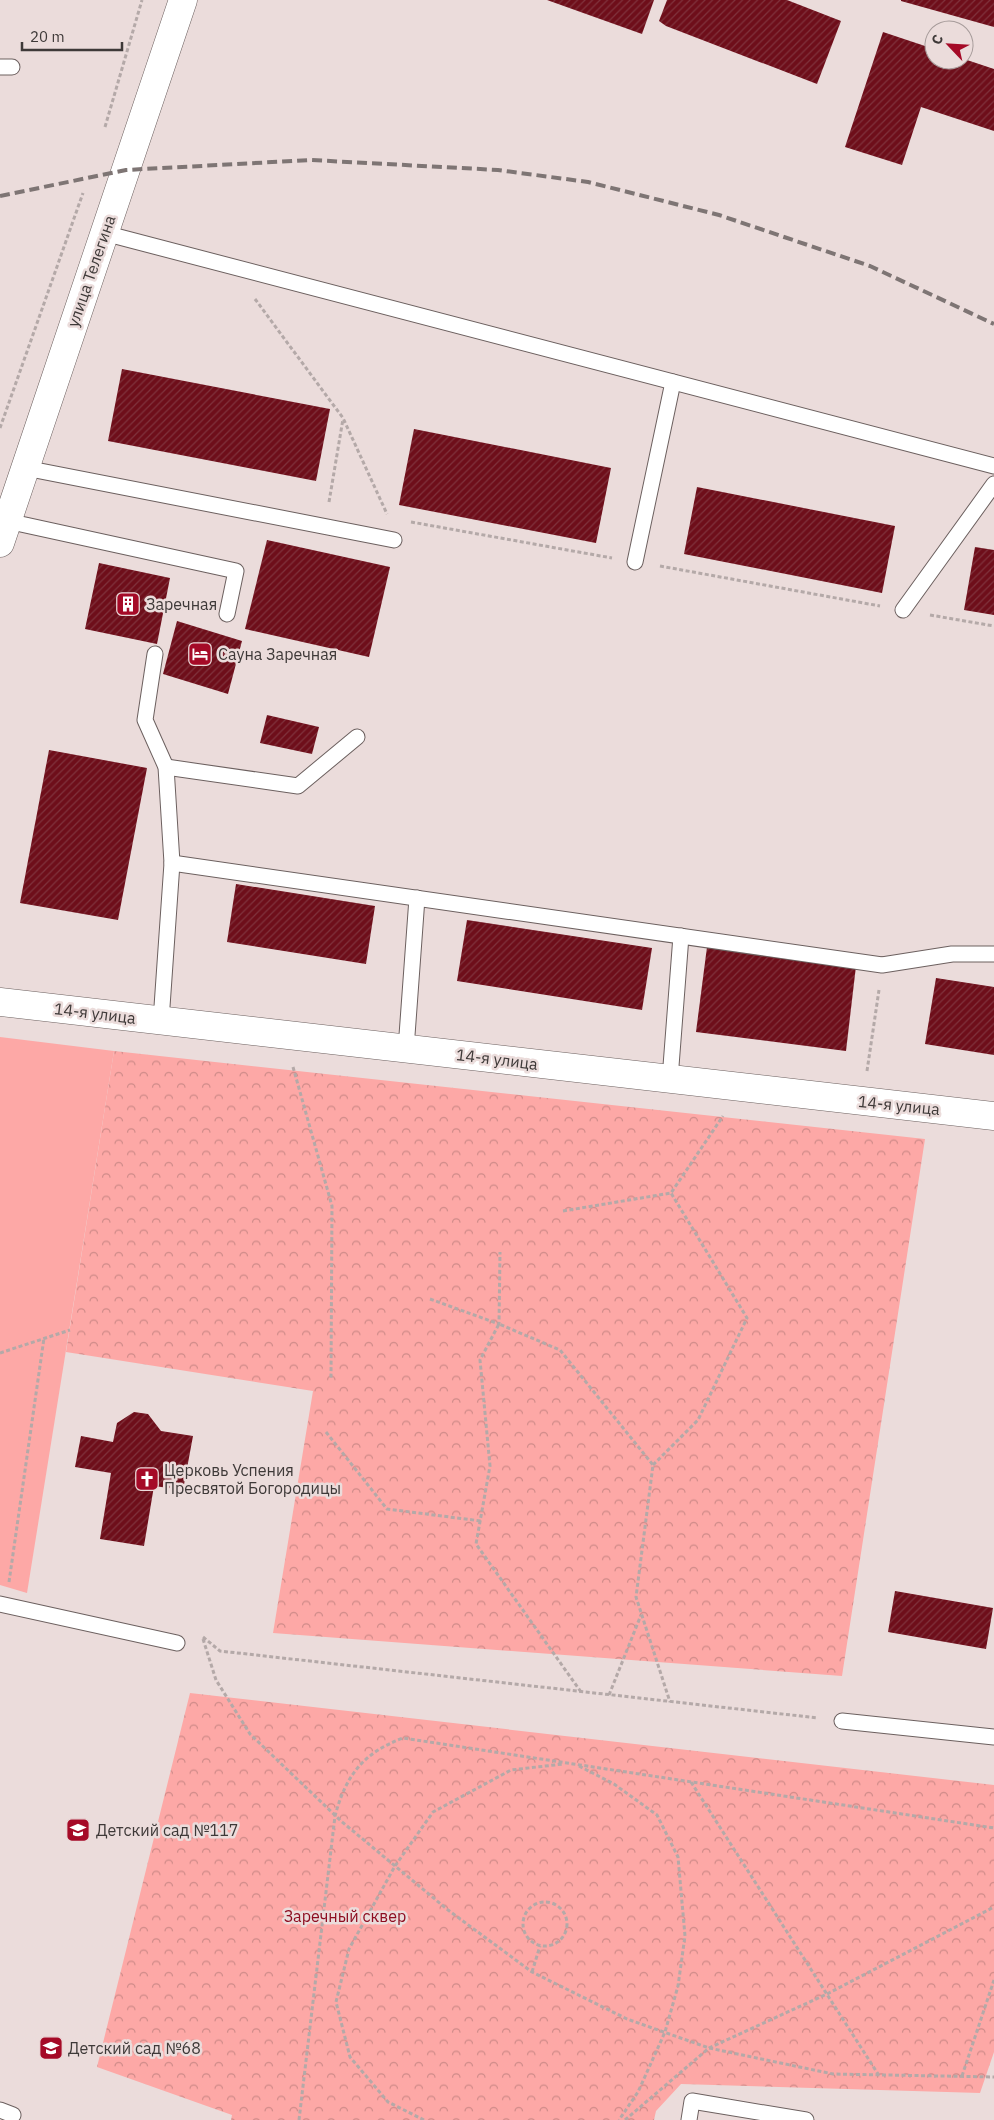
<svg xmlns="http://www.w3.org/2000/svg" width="994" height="2120" font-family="'IBM Plex Sans',sans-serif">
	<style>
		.green { fill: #fda8a6 }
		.forest { fill: url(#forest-crowns) }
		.building { fill: url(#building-hatch) }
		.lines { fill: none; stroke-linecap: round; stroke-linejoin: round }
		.service-casing { stroke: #6c605f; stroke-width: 17 }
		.minor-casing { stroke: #6c605f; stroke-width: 29 }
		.secondary-casing { stroke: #6c605f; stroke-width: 29 }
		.path { stroke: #b4a9a8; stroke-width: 3; stroke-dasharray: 4 2.5; stroke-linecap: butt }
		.service { stroke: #fff; stroke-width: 15 }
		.minor { stroke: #fff; stroke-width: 28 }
		.secondary { stroke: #fff; stroke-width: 28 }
		.rail { stroke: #7e7574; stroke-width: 4; stroke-dasharray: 10 5; stroke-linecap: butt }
		.labels { text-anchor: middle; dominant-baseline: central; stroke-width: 5; stroke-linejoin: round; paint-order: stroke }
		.street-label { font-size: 16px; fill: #3e3938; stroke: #ebdcdb }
		.poi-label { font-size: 16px; fill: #3e3938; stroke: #ebdcdb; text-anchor: start }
		.park-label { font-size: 16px; fill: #8d0d21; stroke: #ebdcdb }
	</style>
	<defs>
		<pattern id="forest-crowns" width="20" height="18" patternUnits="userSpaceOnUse" patternTransform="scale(1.25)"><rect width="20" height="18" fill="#fda8a6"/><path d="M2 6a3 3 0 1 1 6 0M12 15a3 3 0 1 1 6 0" fill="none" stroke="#ce8a88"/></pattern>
		<pattern id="building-hatch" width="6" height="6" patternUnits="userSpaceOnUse" patternTransform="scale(1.25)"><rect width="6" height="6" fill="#6e0e1a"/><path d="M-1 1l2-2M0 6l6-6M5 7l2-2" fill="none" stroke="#7f323c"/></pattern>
	</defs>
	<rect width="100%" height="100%" fill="#ebdcdb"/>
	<path class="green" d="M0,1037l114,14 -87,542 -27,-8z"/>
	<g class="forest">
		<path d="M114,1051l811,88 -83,537 -569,-43 40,-242 -247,-39z"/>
		<path d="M190,1693l804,92v267l-14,41 -299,-9 -25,27 -2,9h-423l1,-5 -135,-48z"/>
	</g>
	<g class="building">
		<path d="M547,0h107l-12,34z"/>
		<path d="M667,0h120l54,21 -24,63 -151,-58 -7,-5z"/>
		<path d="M994,0v27l-93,-26v-1z"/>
		<path d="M883,32l51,17v11l30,-1 30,10v62l-73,-24 -19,58 -57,-18z"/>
		<path d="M122,369l208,40 -14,72 -208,-40z"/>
		<path d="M414,429l197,39 -15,75 -197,-38z"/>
		<path d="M697,487l198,39 -13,67 -198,-39z"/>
		<path d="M267,540l123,27 -21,90 -124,-28z"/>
		<path d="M975,547l19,3v65l-30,-5z"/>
		<path d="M99,563l71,15 -13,66 -72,-15z"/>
		<path d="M177,621l65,20 -14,53 -65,-20z"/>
		<path d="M267,715l52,12 -7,27 -52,-11z"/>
		<path d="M49,750l98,18 -29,152 -98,-17z"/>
		<path d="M236,884l139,22 -9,58 -139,-22z"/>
		<path d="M467,920l185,28 -10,62 -185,-29z"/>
		<path d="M707,947l149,19 -10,85 -150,-19z"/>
		<path d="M936,978l58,9v68l-69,-11z"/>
		<path d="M134,1412l14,2 13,17 32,5 -10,54 -29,-4 -10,60 -44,-7 11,-66 -36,-6 6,-31 32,6 4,-19z"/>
		<path d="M895,1591l98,17 -7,41 -98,-17z"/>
	</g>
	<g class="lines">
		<g class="service-casing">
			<g id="service">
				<path d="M0,67h12"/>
				<path d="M104,233l890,233"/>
				<path d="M25,468l369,72"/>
				<path d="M7,521l229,50 -9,43"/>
				<path d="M635,562l38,-180"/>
				<path d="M903,610l91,-126"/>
				<path d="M155,654l-10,66 21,47 6,96 -11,158"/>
				<path d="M166,767l132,19 59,-49"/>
				<path d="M172,863l710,102 70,-11h42"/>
				<path d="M406,1049l11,-151"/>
				<path d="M670,1079l11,-143"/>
				<path d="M0,1604l177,39"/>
				<path d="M842,1721l152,16"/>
				<path d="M0,2110l13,5"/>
				<path d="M689,2120l3,-19 114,19"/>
			</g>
		</g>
		<g class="minor-casing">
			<path id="minor" d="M0,1002l994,114"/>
		</g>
		<g class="secondary-casing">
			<path id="secondary" d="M0,543l183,-543"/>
		</g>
		<g class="path">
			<path d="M105,127l37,-127"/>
			<path d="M255,299l88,119 44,96"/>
			<path d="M0,428l83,-235"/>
			<path d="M329,502l14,-83"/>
			<path d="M411,522l201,36"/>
			<path d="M660,566l220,40"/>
			<path d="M930,615l64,11"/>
			<path d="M293,1067l39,139 -1,172"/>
			<path d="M867,1071l12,-81"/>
			<path d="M563,1211l108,-18 52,-77"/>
			<path d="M430,1299l69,25 1,-72"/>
			<path d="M0,1353l70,-23"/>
			<path d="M326,1432l61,77 94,12"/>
			<path d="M653,1465l45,-45 49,-102 -76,-125"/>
			<path d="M9,1582l35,-244"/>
			<path d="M203,1637l17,14 598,67"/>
			<path d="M203,1639l13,41 34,54 91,87 107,89 84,62 95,47 82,29 124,26 161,3"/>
			<path d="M581,1692l-105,-148 14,-78 -10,-106 19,-36 61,26 93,115 -17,132 34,105"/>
			<path d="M609,1695l32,-80"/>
			<path d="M579,1766l35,18 43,31 21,42 7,79 -7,50 -13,46 -27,60 -19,28"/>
			<path d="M691,1782l187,292"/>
			<circle cx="545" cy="1924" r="22"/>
			<path d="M532,1972l8,-26"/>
			<path d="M962,2076l32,-96"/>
			<path d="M299,2120l36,-304c11,-41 28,-63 68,-78l591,90"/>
			<path d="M424,2120l-36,-18 -38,-45 -14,-55 13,-53 46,-83 38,-54 78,-42 52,-6"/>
			<path d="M625,2120l84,-72 118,-54 167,-87"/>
		</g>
		<use href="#service" class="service"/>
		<use href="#minor" class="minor"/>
		<use href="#secondary" class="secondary"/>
		<path class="rail" d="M0,196l126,-26 185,-10 187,10 90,12 131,33 151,51 124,58"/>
	</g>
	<defs>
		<g id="building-square" transform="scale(1.25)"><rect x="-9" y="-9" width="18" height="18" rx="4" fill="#a50a27" stroke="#ebdcdb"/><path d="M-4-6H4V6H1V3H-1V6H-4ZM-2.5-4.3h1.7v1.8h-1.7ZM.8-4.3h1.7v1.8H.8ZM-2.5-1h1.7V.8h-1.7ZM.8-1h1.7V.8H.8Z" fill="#fff"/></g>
		<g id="hotel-square" transform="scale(1.25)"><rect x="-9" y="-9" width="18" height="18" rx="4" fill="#a50a27" stroke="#ebdcdb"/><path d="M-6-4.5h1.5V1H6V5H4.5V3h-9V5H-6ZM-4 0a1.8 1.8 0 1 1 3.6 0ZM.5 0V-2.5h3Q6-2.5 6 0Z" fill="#fff"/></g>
		<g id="church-square" transform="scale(1.25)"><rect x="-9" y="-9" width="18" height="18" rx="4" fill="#a50a27" stroke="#ebdcdb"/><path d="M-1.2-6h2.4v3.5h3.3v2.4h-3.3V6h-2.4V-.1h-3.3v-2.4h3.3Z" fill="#fff"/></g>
		<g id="school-square" transform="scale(1.25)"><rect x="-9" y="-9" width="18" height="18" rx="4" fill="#a50a27" stroke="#ebdcdb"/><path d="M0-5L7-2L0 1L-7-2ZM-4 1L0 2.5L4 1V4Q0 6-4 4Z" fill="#fff"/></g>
	</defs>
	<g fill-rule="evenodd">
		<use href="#building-square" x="128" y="604"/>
		<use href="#hotel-square" x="200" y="654"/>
		<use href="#church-square" x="147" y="1479"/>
		<use href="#school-square" x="78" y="1830"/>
		<use href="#school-square" x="51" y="2048"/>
	</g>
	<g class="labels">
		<g class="street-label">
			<text transform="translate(91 271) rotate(-71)">улица Телегина</text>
			<text transform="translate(95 1013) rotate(7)">14-я улица</text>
			<text transform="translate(497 1059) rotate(7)">14-я улица</text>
			<text transform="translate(899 1105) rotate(6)">14-я улица</text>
		</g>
		<g class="poi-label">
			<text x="146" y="604">Заречная</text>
			<text x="218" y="654">Сауна Заречная</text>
			<text x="164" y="1470">Церковь Успения<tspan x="164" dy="18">Пресвятой Богородицы</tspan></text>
			<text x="96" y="1830">Детский сад №117</text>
			<text x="68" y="2048">Детский сад №68</text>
		</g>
		<g class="park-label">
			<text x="345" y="1916">Заречный сквер</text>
		</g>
	</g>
	<g transform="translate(949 45) rotate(295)"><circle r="24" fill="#ebdcdb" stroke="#a69b9a"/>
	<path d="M0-4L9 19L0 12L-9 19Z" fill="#a50a27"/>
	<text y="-8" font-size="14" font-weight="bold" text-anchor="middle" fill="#3e3938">С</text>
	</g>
	<path d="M22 42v8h100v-8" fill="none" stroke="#3e3938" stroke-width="2.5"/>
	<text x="30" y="42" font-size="15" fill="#3e3938" stroke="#ebdcdb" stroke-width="4" paint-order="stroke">20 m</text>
</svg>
